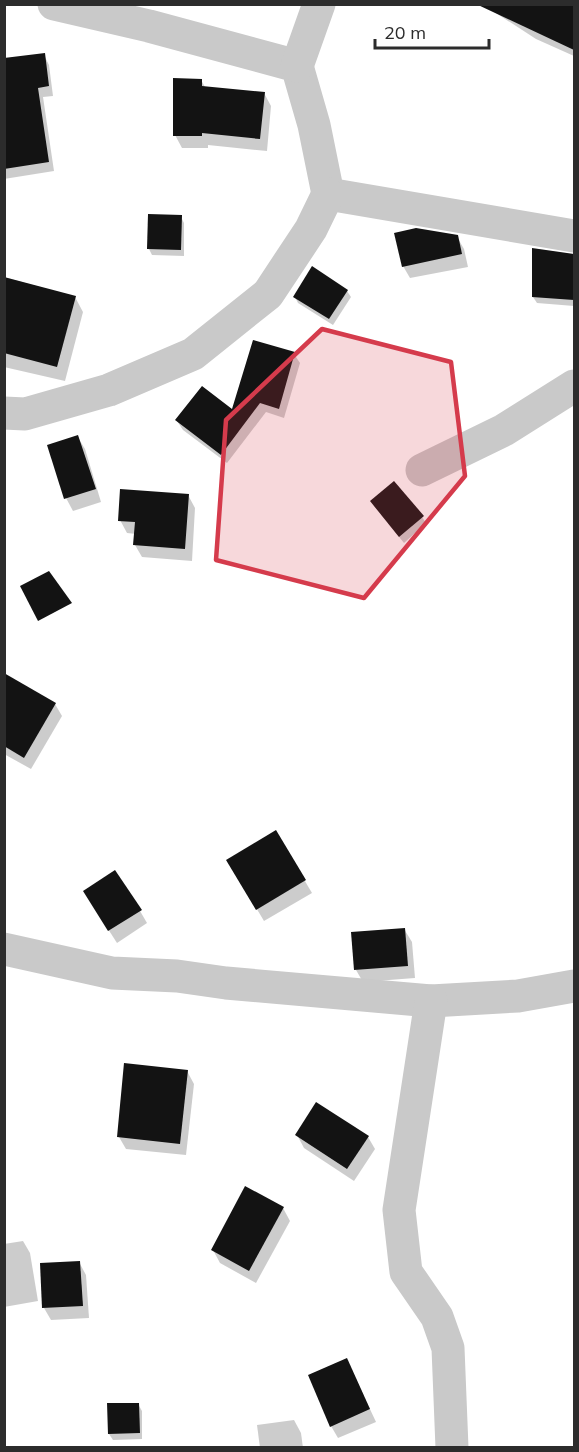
<svg xmlns="http://www.w3.org/2000/svg" width="579" height="1452" font-family="Mulish,sans-serif">
	<style>
		.shadow { fill: #0003 }
		.building { fill: #131313 }
		.lines { fill: none; stroke-linecap: round; stroke-linejoin: round }
		.street { stroke: #c9c9c9; stroke-width: 33 }
		.marked { fill: #d53b4c; fill-opacity: 0.2; stroke: #d53b4c; stroke-width: 4.5; stroke-linejoin: round }
	</style>
	<rect width="100%" height="100%" fill="#fff"/>
	<g class="shadow">
		<path d="M482,4h92v52l-38,-17z"/>
		<path d="M44,55l5,10 4,31 -10,1 11,74 -50,8v-119z"/>
		<path d="M201,80l4,7 59,6 7,13 -4,45 -59,-6v3h-26l-7,-13z"/>
		<path d="M181,217l3,6v33l-32,-1 -3,-6z"/>
		<path d="M457,237l7,12 4,18 -58,11 -7,-12z"/>
		<path d="M571,256h3v50l-37,-3 -4,-6z"/>
		<path d="M4,277l71,20 8,15 -18,69 -61,-14z"/>
		<path d="M347,291l4,6 -18,28 -35,-22 -3,-6z"/>
		<path d="M294,354l6,9 -16,55 -18,-6 -39,51 -44,-33 -6,-9 55,-9z"/>
		<path d="M77,436l8,13 16,53 -28,9 -7,-13z"/>
		<path d="M188,495l7,13 -3,53 -50,-4 -7,-12 1,-11 -9,-1 -7,-13z"/>
		<path d="M371,502l51,15 4,6 -22,20z"/>
		<path d="M4,685l51,19 7,12 -31,53 -27,-15z"/>
		<path d="M276,832l36,61 -48,28 -36,-60z"/>
		<path d="M92,904l48,7 7,12 -30,20z"/>
		<path d="M404,929l8,13 3,36 -52,4 -7,-12z"/>
		<path d="M187,1071l7,13 -8,71 -60,-6 -7,-12z"/>
		<path d="M297,1135l71,2 7,12 -21,32 -50,-33z"/>
		<path d="M283,1208l7,13 -34,62 -36,-20 -7,-13z"/>
		<path d="M23,1241l7,12 8,48 -34,6v-63z"/>
		<path d="M79,1262l7,13 3,43 -38,2 -7,-12z"/>
		<path d="M347,1360l29,62 -38,16 -7,-12z"/>
		<path d="M138,1404l4,7v28l-29,1 -4,-6z"/>
		<path d="M294,1420l7,13 2,15h-43l-3,-23z"/>
	</g>
	<g class="building">
		<path d="M476,4h98v46z"/>
		<path d="M45,53l4,33 -11,2 11,74 -45,7v-111z"/>
		<path d="M173,78l29,1v7l63,6 -5,47 -58,-6v3h-29z"/>
		<path d="M148,214l34,1 -1,35 -34,-1z"/>
		<path d="M416,228l42,7 4,19 -60,13 -8,-34z"/>
		<path d="M532,248l42,6v46l-42,-3z"/>
		<path d="M312,266l36,24 -19,29 -36,-22z"/>
		<path d="M4,277l72,19 -19,71 -53,-14z"/>
		<path d="M253,340l42,12 -16,57 -19,-6 -39,52 -46,-35 27,-34 30,23z"/>
		<path d="M78,435l18,54 -32,10 -17,-54z"/>
		<path d="M394,481l30,35 -25,21 -29,-36z"/>
		<path d="M120,489l69,5 -4,55 -52,-4 2,-23 -17,-1z"/>
		<path d="M49,571l23,32 -34,18 -18,-35z"/>
		<path d="M4,673l52,30 -32,55 -20,-12z"/>
		<path d="M276,830l30,50 -50,30 -30,-50z"/>
		<path d="M115,870l27,40 -34,21 -25,-40z"/>
		<path d="M405,928l3,38 -54,4 -3,-38z"/>
		<path d="M124,1063l64,7 -8,74 -63,-7z"/>
		<path d="M316,1102l53,34 -22,33 -52,-34z"/>
		<path d="M245,1186l39,21 -35,64 -38,-21z"/>
		<path d="M80,1261l3,45 -41,2 -2,-45z"/>
		<path d="M347,1358l23,51 -40,18 -22,-52z"/>
		<path d="M107,1403h32l1,30 -32,1z"/>
	</g>
	<g class="lines">
		<g class="street">
			<path d="M54,4l95,22 148,40 17,59 14,69 246,42"/>
			<path d="M297,66l22,-62"/>
			<path d="M4,413l21,1 84,-24 84,-36 75,-60 43,-65 17,-35"/>
			<path d="M422,470l82,-40 70,-44"/>
			<path d="M4,949l108,24 65,3 49,7 205,18 87,-5 56,-10"/>
			<path d="M431,1001l-32,209 7,62 31,45 11,31 4,100"/>
		</g>
	</g>
	<path class="marked" d="M322,329l129,33 14,114 -101,122 -148,-38 10,-140z"/>
	<rect width="579" height="1452" fill="none" stroke="#2c2c2c" stroke-width="12"/>
	<path d="M375 39v9h114v-9" fill="none" stroke="#2c2c2c" stroke-width="3"/>
	<text x="384" y="39" font-size="18" fill="#2c2c2c" stroke="#ffffff" stroke-width="4.5" paint-order="stroke">20 m</text>
</svg>
